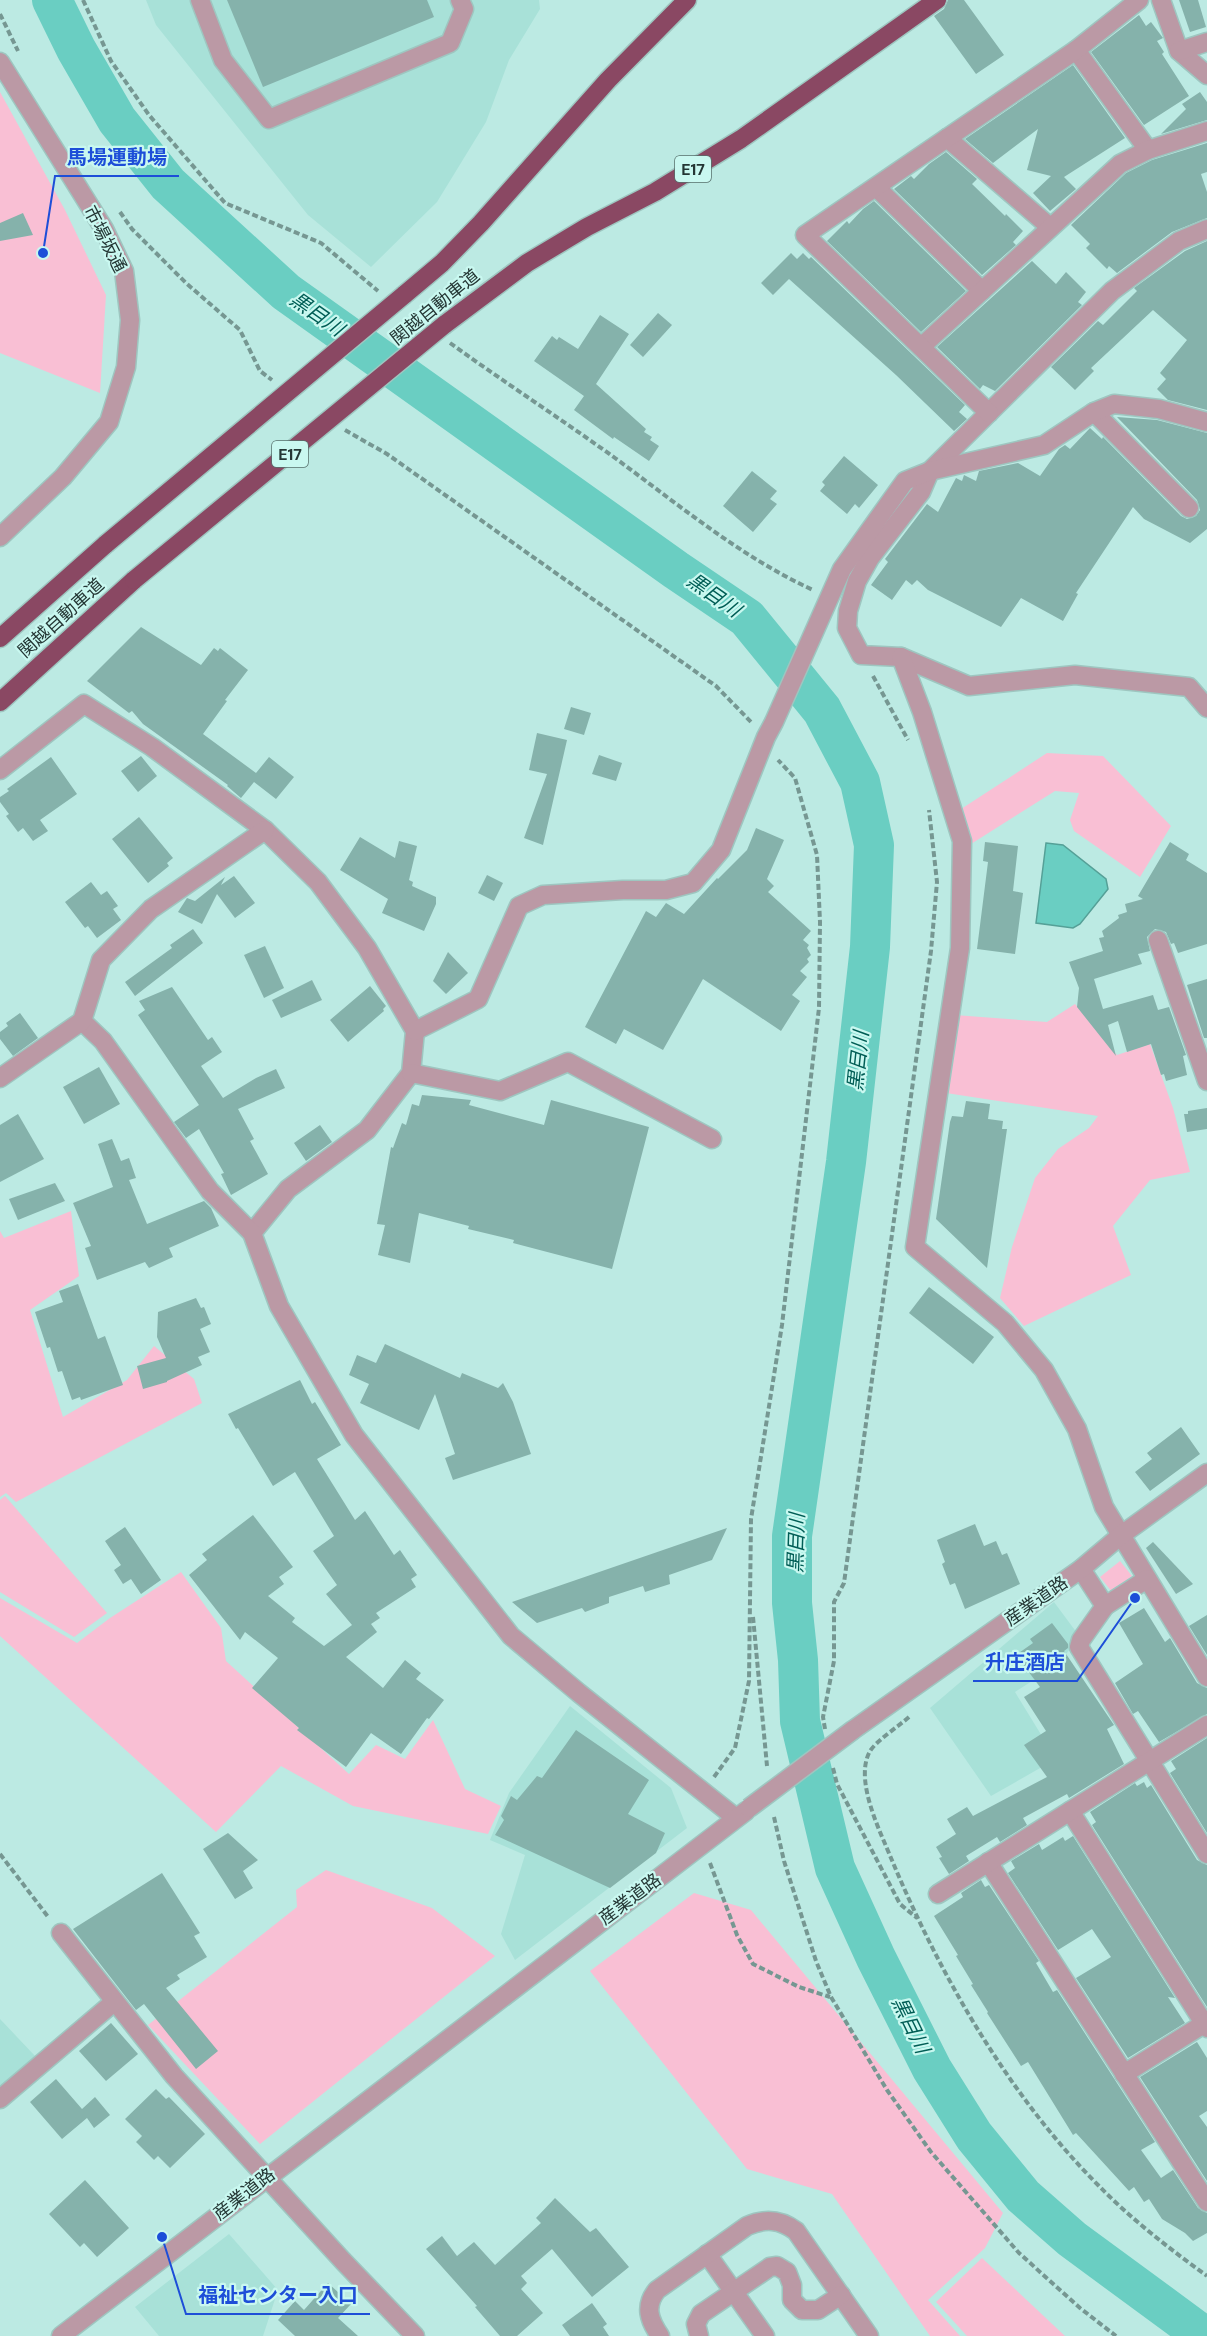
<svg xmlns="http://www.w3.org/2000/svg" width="1207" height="2336" font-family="'DM Sans','Noto Sans JP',sans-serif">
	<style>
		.built { fill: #a8e1d8 }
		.green { fill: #f9bfd4 }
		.water { fill: #6acec2; stroke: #55a097; stroke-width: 1.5 }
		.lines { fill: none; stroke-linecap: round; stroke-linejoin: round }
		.river { stroke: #6acec2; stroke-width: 40 }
		.building { fill: #85b2ab }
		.minor-casing { stroke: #9ec6c0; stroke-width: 21 }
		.highway-casing { stroke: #9ec6c0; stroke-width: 21 }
		.path { stroke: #769792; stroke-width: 4; stroke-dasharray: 6 3; stroke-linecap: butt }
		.minor { stroke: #bb99a5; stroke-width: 18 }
		.highway { stroke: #8a4863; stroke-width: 18 }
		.minor-bridge-casing { stroke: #9ec6c0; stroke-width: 21; stroke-linecap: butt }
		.highway-bridge-casing { stroke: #9ec6c0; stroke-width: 21; stroke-linecap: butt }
		.minor-bridge { stroke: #bb99a5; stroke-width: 18 }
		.highway-bridge { stroke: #8a4863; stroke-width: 18 }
		.labels { text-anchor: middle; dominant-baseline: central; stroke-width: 4.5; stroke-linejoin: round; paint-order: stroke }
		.shield { fill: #c9f8f0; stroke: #56706c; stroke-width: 1.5 }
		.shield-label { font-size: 16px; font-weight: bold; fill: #243634 }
		.street-label { font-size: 18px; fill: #243634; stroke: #c9f8f0 }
		.water-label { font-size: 20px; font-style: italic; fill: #005d55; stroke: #c9f8f0 }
		.leader { fill: none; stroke: #1d4ed8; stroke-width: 2 }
		.callout-dot { fill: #1d4ed8; stroke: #c9f8f0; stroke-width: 2 }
		.callout-label { font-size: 20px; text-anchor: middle; font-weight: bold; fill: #1d4ed8; stroke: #c9f8f0; stroke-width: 4.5; stroke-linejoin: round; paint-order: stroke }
	</style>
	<rect width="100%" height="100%" fill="#bceae3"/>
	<g class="built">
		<path d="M146,0h393l1,9 -31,51 -23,62 -49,80 -66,65 -63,-52 -152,-190z"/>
		<path d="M1054,1602l23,31 -6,15 -15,18 -41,26 41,67 -65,37 -61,-88z"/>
		<path d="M570,1706l101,82 16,40 -172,132 -14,-26 24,-79 -35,-15 19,-47z"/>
		<path d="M0,2019l35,37 -35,30z"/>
		<path d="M229,2234l49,56 -15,46h-104l-24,-29z"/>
	</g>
	<g class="green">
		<path d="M0,92l65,118 41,85 -6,98 -100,-40z"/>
		<path d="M1047,753l56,3 68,70 -31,51 -66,-46 -4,-11 9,-27 -24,-2 -84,53 -13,-33z"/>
		<path d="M1075,1004l42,51 33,-11 23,64 17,64 -40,8 -37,46 18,49 -107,51 -24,-28 12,-51 23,-69 23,-29 31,-21 9,-12 -152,-23 9,-78 92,7z"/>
		<path d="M71,1211l8,65 -49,34 33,107 64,-37 27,-34 40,33 8,24 -186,99 -10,-9 -6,4v-266l4,7z"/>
		<path d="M5,1496l102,117 -33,24 -74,-45v-92z"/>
		<path d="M1120,1561l12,15 -20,16 -12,-15z"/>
		<path d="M181,1572l40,56 5,33 123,113 27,-29 29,14 28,-39 32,69 36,17 -13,28 -135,-28 -72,-40 -65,66 -216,-196v-38l77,45 33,-25z"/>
		<path d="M326,1870l106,38 63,48 -235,188 -112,-119 149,-118 -1,-17z"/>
		<path d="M694,1893l57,17 252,303 -18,35 -57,52 32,36h-30l-98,-142 -85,-25 -157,-198z"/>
		<path d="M982,2258l83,78h-98l-31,-34z"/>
	</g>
	<path class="water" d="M1046,843l17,2 43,34 2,10 -28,35 -7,4 -37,-5z"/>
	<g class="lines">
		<path class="river" d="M52,0l24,49 41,71 51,64 118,108 390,278 71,48 75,92 38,72 14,63 -4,102 -24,215 -54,374v67l6,57 2,61 35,147 41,90 56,111 42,67 49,60 49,43 132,97"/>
	</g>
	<g class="building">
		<path d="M227,0h200l7,17 -171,70z"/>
		<path d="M948,0h16l40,55 -28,19 -42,-58 10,-7z"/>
		<path d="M1179,0h19l8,27 -16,5z"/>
		<path d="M1139,15l7,11 5,-4 12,16 -6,3 7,11 -2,2 27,42 -45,29 -53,-73z"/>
		<path d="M1073,65l52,73 -61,39 12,12 -26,22 -17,-18 18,-17 -24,-6 11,-41 -45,34 -28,-24z"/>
		<path d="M1200,92l7,10v18l-46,14 25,-25 -4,-5z"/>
		<path d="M1207,143v29l-6,2 6,18v26l-35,14 -55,41 -8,-7 -2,3 -21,-21 4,-4 -19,-19 55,-52 26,-13z"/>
		<path d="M946,152l31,27 -5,5 33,32 1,-2 17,17 -10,11 3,3 -34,30 -88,-86 17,-13 3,3 15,-15z"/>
		<path d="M874,201l92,90 -45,41 -94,-91 20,-20 2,3 14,-15z"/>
		<path d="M23,213l10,22 -33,6v-18z"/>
		<path d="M1207,241v169l-39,-10 -11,-11 9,-10 -6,-6 27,-33 -34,-30 -62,58 3,3 -19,19 -24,-23 47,-46 5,4 34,-34 -3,-3 51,-37z"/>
		<path d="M791,253l6,6 6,-6 6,6 2,-2 154,148 -6,7 8,7 -13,12 -58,-56 -107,-96 -16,16 -12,-12z"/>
		<path d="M1032,261l24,23 10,-12 20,20 -8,10 4,3 -87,86 -12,-6 -3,4 -43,-42z"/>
		<path d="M658,313l14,12 -29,32 -13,-12z"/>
		<path d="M600,315l29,19 -33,50 50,45 -2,3 8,5 -2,3 9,6 -10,15 -35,-24 -1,2 -39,-29 10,-14 -50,-35 18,-25 5,4 2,-3 19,12z"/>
		<path d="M1117,417l40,3 50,13v96l-17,14 -46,-24 -11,-12 -57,86 2,1 -15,27 -42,-23 -20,29 -73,-37 -11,-10 -5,5 -6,-5 -14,20 -21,-15 17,-23 -3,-3 42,-55 11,8 18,-34 6,3 2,-6 12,6 3,-10 39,-8 22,13 19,-27 6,-4 5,4 20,-21 12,11 1,-2 78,79 6,3 9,-3 4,-6 -3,-10z"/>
		<path d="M844,456l34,29 -19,23 -4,-4 -8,10 -27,-23 5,-6 -3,-3z"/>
		<path d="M752,471l25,20 -7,8 7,5 -24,28 -30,-26z"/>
		<path d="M141,627l60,38 13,-17 4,3 2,-3 28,22 -23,30 2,1 -24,33 53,39 13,-16 25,20 -18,22 -22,-17 -13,16 -14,-12 1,-1 -85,-61 -11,-13 -3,2 -42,-32z"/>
		<path d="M571,707l20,6 -7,22 -20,-6z"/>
		<path d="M537,733l30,7 -24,105 -19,-7 23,-64 -18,-4z"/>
		<path d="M599,755l23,8 -6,18 -24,-7z"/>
		<path d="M141,756l16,20 -19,16 -17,-21z"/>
		<path d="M51,757l26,37 -37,26 8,11 -15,10 -10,-13 -5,4 -12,-16 3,-2 -9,-12v-5l9,-6 -2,-2z"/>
		<path d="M139,817l34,41 -6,5 2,3 -21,17 -36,-44z"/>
		<path d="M756,828l28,12 -17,39 7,7 -6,6 43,39 -8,9 6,5 -2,3 4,7 -4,4 2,3 -9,9 7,6 -15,18 8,6 -19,30 -78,-52 -40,71 -39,-21 -8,15 -31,-17 61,-116 10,6 10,-14 18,11 33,-36 1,1 29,-29z"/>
		<path d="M360,837l35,21 4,-17 18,5 -8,34 4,2 -1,4 24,11v7l-12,27 -42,-18 6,-14 -48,-29z"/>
		<path d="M985,842l33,4 -5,45 10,2 -8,61 -38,-5 11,-87 -5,-1z"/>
		<path d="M1170,842l19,12 -3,6 21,13v71l-29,9 -4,-10 -3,1 -5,-12 -11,-3 -8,8 3,14 -12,3 4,10 -48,15 9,30 50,-14 5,15 11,-3 17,48 -3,1 4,19 -21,6 -2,-7 -3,1 -10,-31 -24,8 -9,-31 -10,4 8,31 -39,-49 2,-19 -10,-26 34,-11 -4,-13 5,-1 -2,-6 17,-13 -1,-3 9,-3 -2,-8 18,-5 -5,-3z"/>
		<path d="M487,875l16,8 -9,18 -16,-8z"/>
		<path d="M234,876l21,27 -20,15 -18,-24 -15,30 -24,-12 9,-14 8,3 30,-24 -4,8z"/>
		<path d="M91,882l10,13 6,-4 11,15 -5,3 8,11 -24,18 -9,-12 -3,2 -20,-26z"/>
		<path d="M193,929l10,14 -68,53 -10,-14 47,-34 -2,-3z"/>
		<path d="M265,946l19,42 -20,10 -20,-43z"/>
		<path d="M448,952l20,21 -22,21 -13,-13z"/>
		<path d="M1207,979v59h-3l-17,-53z"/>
		<path d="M312,980l10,20 -41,18 -9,-18z"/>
		<path d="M370,986l16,20 -3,3 1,2 -36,31 -18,-22z"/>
		<path d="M172,987l36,53 4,-3 10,15 -21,14 22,32 33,-20 20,-9 9,19 -47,21 16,30 -4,2 18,33 -37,21 -10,-21 3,-1 -25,-44 -13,9 -12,-16 25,-17 -61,-90 7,-5 -6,-9z"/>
		<path d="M20,1013l18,25 -25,18 -13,-17v-7l8,-6 -2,-3z"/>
		<path d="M99,1067l21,37 -36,20 -21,-37z"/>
		<path d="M422,1095l49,5 -2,5 75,20 7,-25 98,27 -37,142 -99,-26 1,-3 -46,-11 1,-3 -50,-13 -9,50 -32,-8 7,-30 -8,-1 14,-77 2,1 9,-25 4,2 6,-21 7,2z"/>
		<path d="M966,1101l24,3 -2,15 15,2 -1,8h5l-20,139 -51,-49 14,-97 2,-6 11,1z"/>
		<path d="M1207,1108v21l-20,3 -3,-18h4v-3z"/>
		<path d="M18,1114l26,45 -44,23v-57z"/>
		<path d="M320,1125l12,17 -26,19 -12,-18z"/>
		<path d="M112,1139l9,22 8,-3 7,20 -7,2 18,44 57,-23 7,7 8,18 -50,22 4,9 -24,11 -4,-6 -48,18 -12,-32 6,-2 -18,-43 40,-16 -15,-43z"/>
		<path d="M55,1183l10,18 -47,19 -9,-21z"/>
		<path d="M78,1284l20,55 7,-3 18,49 -42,15 -1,-3 -8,3 -10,-29 -4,1 -8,-25 -3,1 -12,-36 28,-10 -4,-11z"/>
		<path d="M929,1287l65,50 -21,27 -64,-51z"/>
		<path d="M196,1298l5,10 3,-1 7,17 -11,5 10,23 -12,5 4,8 -35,16v1l-24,7 -6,-23 29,-8 -9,-21 1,-25z"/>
		<path d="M385,1344l75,34 2,-5 36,15 5,-5 10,19 18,52 -78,26 -8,-22 10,-4 -20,-60 -16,36 -59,-27 9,-19 -20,-9 8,-20 19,8z"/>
		<path d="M300,1380l12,24 3,-2 26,43 -24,14 38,61 10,-9 29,44 6,-5 17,25 -6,4 5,8 -40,26 4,5 -9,6 6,8 -31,25 37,31 22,-28 16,13 -5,6 28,21 -15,19 -2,-1 -26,36 -30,-21 -25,34 -49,-37 2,-2 -47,-40 26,-30 -33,-26 -5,8 -51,-65 18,-15 -5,-6 51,-39 40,52 -14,10 5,7 -16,12 27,22 -3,4 32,24 28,-21 -26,-31 11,-9 -24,-34 21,-15 -39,-64 -22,14 -35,-58 -2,1 -8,-15z"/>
		<path d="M1181,1427l19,27 -50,37 -15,-19 17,-13 -5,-6z"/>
		<path d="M975,1524l9,22 12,-5 6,14 5,-2 13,31 -55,25 -10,-26 -5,2 -8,-21 3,-2 -8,-22z"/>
		<path d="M125,1527l36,53 -20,14 -10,-15 -8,5 -9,-14 7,-5 -16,-24z"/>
		<path d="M727,1528l-15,32 -43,15 1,9 -25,8 -2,-6 -34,11v6l-24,9 -3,-4 -45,15 -25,-21z"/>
		<path d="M1153,1542l40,42 -17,10 -30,-46z"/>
		<path d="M1144,1608l21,34 5,-4 27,45 10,5v26l-48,28 -21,-31 -5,3 -18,-31 28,-19 -24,-41z"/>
		<path d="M1207,1615v40l-18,-29z"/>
		<path d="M1052,1623l16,21v4l-4,3 50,74 -7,4 17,35 -55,34 -2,-4 -44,24 4,7 -27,17 -3,-5 -31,19 3,5 -20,13 -10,-16 3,-1 -6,-10 20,-13 -9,-15 20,-12 6,9 74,-39 -23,-32 22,-14 -22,-34 16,-10 -24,-32 17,-12 -3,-4z"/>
		<path d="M576,1730l73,50 -21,34 37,19 -9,20 -46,35 -115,-53 9,-15 -3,-4 10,-20 6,4 20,-24 5,2z"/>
		<path d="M1207,1738v95l-37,-60 6,-4 -5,-8z"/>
		<path d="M1144,1782l3,6 4,-3 46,75 10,5v142l-115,-182 4,-3 -6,-10 45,-29 2,3z"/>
		<path d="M228,1833l30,27 -15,11 10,17 -18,11 -32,-50z"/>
		<path d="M1073,1836l102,162 -7,-1 17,26 -57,35 -52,-80 35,-21 -19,-28 -34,21 -50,-77 7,-5 -4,-7 28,-17 3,6 21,-13 2,4z"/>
		<path d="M162,1873l38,60 -6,3 13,21 -30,18 3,4 -14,9 52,63 -22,18 -52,-65 -8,6 -63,-81z"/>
		<path d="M981,1880l4,7 4,-2 50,76 -3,2 17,29 4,-2 98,152 -14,8 20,28 12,-8 25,38 9,5v20l-14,8 -8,-8 -23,-14 -13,-20 -5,3 -10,-15 -5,4 -10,-11 -43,-47 -3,2 -45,-73 -7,4 -34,-53 1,-1 -17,-27 2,-1 -17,-28 2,-1 -24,-39 29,-19 -2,-4z"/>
		<path d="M111,2023l27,31 -32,27 -27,-30z"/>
		<path d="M1197,2042l10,16v53l-8,5 8,11v54l-67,-104z"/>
		<path d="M56,2079l26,30 13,-12 15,18 -16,13 -7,-10 -25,21 -32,-37z"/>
		<path d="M156,2089l10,10 3,-2 36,37 -35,34 -12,-12 -4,4 -18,-18 6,-6 -17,-17z"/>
		<path d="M85,2180l44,48 -32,29 -13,-14 -4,4 -31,-33z"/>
		<path d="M555,2198l35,34 6,-4 33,39 -37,30 -40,-48 -31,27 6,7 -6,6 22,24 -26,23h-17l-25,-29 2,-1 -51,-57 16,-13 15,20 17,-14 21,23 46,-42 -5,-5z"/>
		<path d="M328,2283l23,21 -13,14 20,18h-63l-17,-16 17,-19 9,9z"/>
		<path d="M592,2303l15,21 -4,3 6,9h-39l-8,-11z"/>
	</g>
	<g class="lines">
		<g class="minor-casing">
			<g id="minor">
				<path d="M200,0l23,60 46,59 181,-76 14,-34 -4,-9"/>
				<path d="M1161,0l18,51 28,24"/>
				<path d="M1076,50l72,100"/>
				<path d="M1179,51l28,-9"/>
				<path d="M0,62l104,167 20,42 6,49 -4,47 -17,55 -46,55 -63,60"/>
				<path d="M947,138l103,89"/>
				<path d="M876,187l106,104"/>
				<path d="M1207,229l-28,12 -67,50 -182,180 -9,21 -51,66 -13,23 -9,30 -1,17 14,27 40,2 68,29 106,-11 114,12 18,21"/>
				<path d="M921,347l199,-183 28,-14 59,-19"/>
				<path d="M1094,412l95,96"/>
				<path d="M989,413l-184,-178 271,-185 63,-50"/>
				<path d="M901,657l21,55 40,129 -2,107 -45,299 90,76 39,47 33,59 27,78 103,170"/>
				<path d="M0,770l84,-66 68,43 113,83 53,52 49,66 48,83 -4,42 -44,57 -79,59 -36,44"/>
				<path d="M1158,940l49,141"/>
				<path d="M82,1021l21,20 107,150 42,42 27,73 75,129 157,201 68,57 157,125"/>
				<path d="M415,1031l63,-32 41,-93 24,-11 80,-5h43l27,-7 28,-33 45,-113 8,-15 68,-153 63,-88 25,-10 114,-26 50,-33 20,-8 45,5 48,13"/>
				<path d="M411,1073l89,18 68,-29 144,77"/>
				<path d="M0,1078l82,-57 19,-61 50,-51 114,-79"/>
				<path d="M1081,1569l24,37 -24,34 -2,7 128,207"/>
				<path d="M1105,1606l42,-27"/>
				<path d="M853,1730l228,-161 39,-33 87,-63"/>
				<path d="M1070,1811l137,217"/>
				<path d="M988,1862l219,340"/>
				<path d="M938,1894l269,-169"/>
				<path d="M61,1933l113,143 169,185 72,75"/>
				<path d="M1124,2074l83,-52"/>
				<path d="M0,2099l114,-97"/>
				<path d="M707,2254l58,82"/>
				<path d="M61,2336l685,-525"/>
				<path d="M660,2336c-11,-16 -16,-30 -3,-46l90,-64c18,-8 33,-7 49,5l73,105"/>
				<path d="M699,2336l-3,-12 5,-10 69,-47 7,-1 10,6 5,13v15l10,10h16l23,-15"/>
			</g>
		</g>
		<g class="highway-casing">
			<g id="highway">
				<path d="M404,295l38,-32 39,-40 127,-143 79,-80"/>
				<path d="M444,325l83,-62 60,-36 68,-35 86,-53 196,-139"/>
				<path d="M0,638l106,-94"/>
				<path d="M0,702l134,-122"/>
			</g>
		</g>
		<g class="path">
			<path d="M83,0l28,61 38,54 76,88 96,40 57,48"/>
			<path d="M0,14l18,37"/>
			<path d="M120,212l12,17 54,54 54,47 20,41 12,9"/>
			<path d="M450,343c54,39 111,76 165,115 64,47 126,99 198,132"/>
			<path d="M345,430l42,24 329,232 36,37"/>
			<path d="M873,676l35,64"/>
			<path d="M753,1617l14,149"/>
			<path d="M909,1717c-10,9 -35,25 -40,36 -14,29 11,78 22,105 49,117 117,237 208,328 32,33 71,63 108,90"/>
			<path d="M825,1729l-2,-12 11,-56v-59l10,-19 87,-632 6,-69 -8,-72"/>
			<path d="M833,1768l4,16 63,120 17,14"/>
			<path d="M714,1777l21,-29 14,-67 2,-162 31,-194 37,-317 1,-86 -3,-67 -22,-77 -17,-18"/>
			<path d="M774,1817l10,44 32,100 15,36 56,93 44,62 88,101 61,55 36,28"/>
			<path d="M0,1854l49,64"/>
			<path d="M710,1863l27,72 16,29 46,23 31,10"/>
		</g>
		<use href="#minor" class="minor"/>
		<use href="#highway" class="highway"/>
		<g class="minor-bridge-casing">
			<path id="minor-bridge" d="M749,1808l104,-78"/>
		</g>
		<g class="highway-bridge-casing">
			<g id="highway-bridge">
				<path d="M106,544l298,-249"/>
				<path d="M134,580l310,-255"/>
			</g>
		</g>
		<use href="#minor-bridge" class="minor-bridge"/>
		<use href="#highway-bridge" class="highway-bridge"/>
	</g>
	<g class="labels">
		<g class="shield">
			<rect x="675" y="156" width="36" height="26" rx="4.5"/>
			<rect x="272" y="441" width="36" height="26" rx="4.5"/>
		</g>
		<g class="shield-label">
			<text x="693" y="169">E17</text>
			<text x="290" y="454">E17</text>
		</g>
		<g class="street-label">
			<text transform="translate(105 239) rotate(63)">市場坂通</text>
			<text transform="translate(435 307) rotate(-39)">関越自動車道</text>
			<text transform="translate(61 618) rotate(-42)">関越自動車道</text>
			<text transform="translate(1036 1601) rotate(-35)">産業道路</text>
			<text transform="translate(630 1899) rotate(-37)">産業道路</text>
			<text transform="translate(244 2194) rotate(-38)">産業道路</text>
		</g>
		<g class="water-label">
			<text transform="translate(317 314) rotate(35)">黒目川</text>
			<text transform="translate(714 595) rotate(35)">黒目川</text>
			<text transform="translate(858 1061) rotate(-84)">黒目川</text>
			<text transform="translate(796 1543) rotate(-88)">黒目川</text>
			<text transform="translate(911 2025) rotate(64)">黒目川</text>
		</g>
	</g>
	<path class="leader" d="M43 253L55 176H179M1135 1598L1077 1681H973M162 2237L186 2314H370"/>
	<g class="callout-dot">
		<circle cx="43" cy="253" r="6"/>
		<circle cx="1135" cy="1598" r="6"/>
		<circle cx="162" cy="2237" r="6"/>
	</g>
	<g class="callout-label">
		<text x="117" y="164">馬場運動場</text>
		<text x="1025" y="1669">升庄酒店</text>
		<text x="278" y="2302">福祉センター入口</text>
	</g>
</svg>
